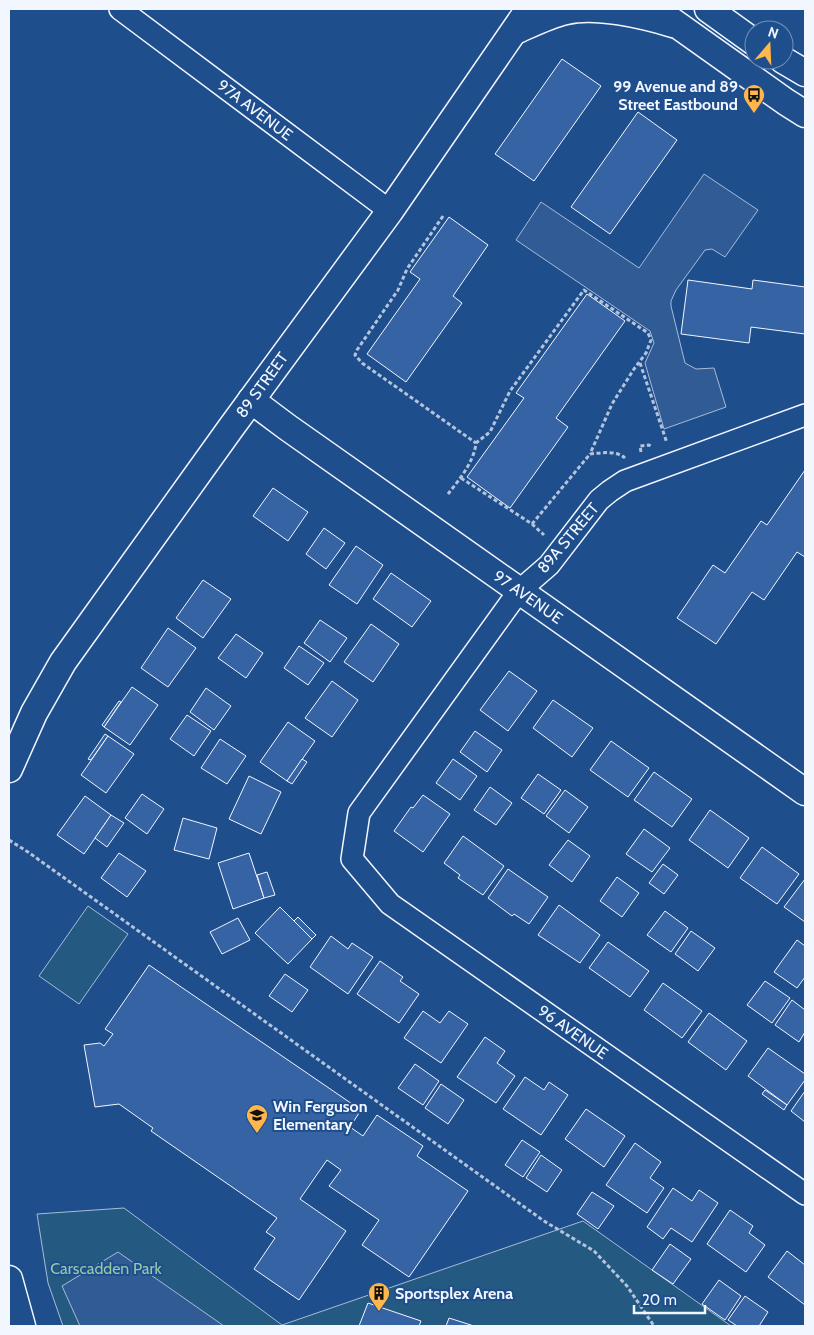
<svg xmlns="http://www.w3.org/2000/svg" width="814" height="1335" font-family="Cabin,sans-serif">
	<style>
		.green { fill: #245a82; stroke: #a8bbd7 }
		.parking { fill: #305b95; stroke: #a8bbd7 }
		.building { fill: #3563a3; stroke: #f2f6ff }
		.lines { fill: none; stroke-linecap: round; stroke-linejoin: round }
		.minor-casing { stroke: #f2f6ff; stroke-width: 24 }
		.tertiary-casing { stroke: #f2f6ff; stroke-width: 29 }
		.path { stroke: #b3c4dc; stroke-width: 3; stroke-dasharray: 4 2.5; stroke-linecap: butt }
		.minor { stroke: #1f4e8c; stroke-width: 21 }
		.tertiary { stroke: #1f4e8c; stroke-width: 26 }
		.labels { text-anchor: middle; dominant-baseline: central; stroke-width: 4; stroke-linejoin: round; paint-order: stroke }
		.poi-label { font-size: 16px; font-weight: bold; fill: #f2f6ff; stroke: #1f4e8c; text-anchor: start }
		.street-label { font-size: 16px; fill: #f2f6ff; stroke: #1f4e8c }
		.park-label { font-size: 16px; fill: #97c8a6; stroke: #1f4e8c }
	</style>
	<rect width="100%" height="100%" fill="#1f4e8c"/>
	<g class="green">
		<path d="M88,906l40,28 -49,70 -40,-28z"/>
		<path d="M124,1208l158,117 301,-104 148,105h-668l-15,-43 -11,-69z"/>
	</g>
	<g class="parking">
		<path d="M704,174l54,36 -33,47 -13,-8 -7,1 -29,40 -5,11v5l14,57 11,6 18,-1 12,39 -62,22 -19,-66 9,-20 -4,-12 -134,-91 25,-38 98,66z"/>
		<path d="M118,1252l106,74h-144l-18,-40z"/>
	</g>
	<g class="building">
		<path d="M562,59l39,27 -67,95 -39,-27z"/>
		<path d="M638,112l39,28 -67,94 -39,-27z"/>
		<path d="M449,217l39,28 -35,51 9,7 -56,79 -39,-28 53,-75 -10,-7z"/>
		<path d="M688,280l64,9 1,-9 52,7v47l-54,-7 -2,16 -68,-9z"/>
		<path d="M587,294l38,27 -69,97 12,9 -58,81 -43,-31 57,-79 -8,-5z"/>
		<path d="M805,470v87l-8,-5 -33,48 -12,-8 -36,52 -39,-26 36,-53 12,8 36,-52 6,4z"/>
		<path d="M273,488l35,24 -20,29 -35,-25z"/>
		<path d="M324,528l21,15 -19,26 -20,-15z"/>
		<path d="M356,546l27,19 -26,39 -28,-19z"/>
		<path d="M391,573l40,28 -19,26 -39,-28z"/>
		<path d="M203,580l28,19 -28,39 -27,-20z"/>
		<path d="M320,620l27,18 -17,24 -26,-19z"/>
		<path d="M371,624l28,20 -26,38 -29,-20z"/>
		<path d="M168,628l28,20 -28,39 -27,-19z"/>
		<path d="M236,634l27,19 -17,25 -28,-20z"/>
		<path d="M299,646l25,17 -16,22 -24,-17z"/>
		<path d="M509,671l28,20 -29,40 -28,-21z"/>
		<path d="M332,681l26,19 -26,37 -27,-19z"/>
		<path d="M132,687l26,18 -28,40 -26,-18z"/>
		<path d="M206,688l25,18 -17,24 -24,-18z"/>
		<path d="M553,700l40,28 -21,29 -39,-29z"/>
		<path d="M119,701l2,1 -17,25 -2,-2z"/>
		<path d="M187,715l24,16 -17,25 -24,-17z"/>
		<path d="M288,722l27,19 -28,40 -27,-19z"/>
		<path d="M475,731l27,19 -15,22 -27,-20z"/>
		<path d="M105,734l3,2 -17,24 -3,-1z"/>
		<path d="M108,736l26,18 -28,39 -25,-18z"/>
		<path d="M220,739l26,17 -19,28 -26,-16z"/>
		<path d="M611,741l38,27 -21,29 -38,-27z"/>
		<path d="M302,759l5,3 -15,22 -5,-3z"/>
		<path d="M453,759l24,17 -17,24 -24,-17z"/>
		<path d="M654,772l38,27 -20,28 -38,-27z"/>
		<path d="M538,774l23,16 -17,24 -23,-16z"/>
		<path d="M249,776l32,16 -20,42 -32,-15z"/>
		<path d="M490,787l22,16 -16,22 -22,-15z"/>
		<path d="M565,790l23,17 -19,26 -23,-17z"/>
		<path d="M142,794l22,15 -17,25 -22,-16z"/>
		<path d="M423,795l27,19 -27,38 -29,-21 17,-24 2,1z"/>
		<path d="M85,796l26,19 -27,39 -27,-19z"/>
		<path d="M710,810l39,28 -21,30 -39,-28z"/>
		<path d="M111,815l13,8 -17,24 -12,-9z"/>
		<path d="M183,818l34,10 -8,31 -35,-9z"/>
		<path d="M644,829l26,19 -18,24 -26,-18z"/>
		<path d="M463,836l41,30 -21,29 -25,-17 2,-3 -16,-12z"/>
		<path d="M568,840l22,16 -18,26 -23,-17z"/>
		<path d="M762,847l37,27 -22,30 -37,-26z"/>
		<path d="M119,853l27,18 -19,26 -26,-19z"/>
		<path d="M249,853l15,45 -31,11 -15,-46z"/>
		<path d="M663,864l15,11 -14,19 -15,-11z"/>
		<path d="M508,869l40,28 -19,27 -15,-10 -2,2 -24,-18z"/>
		<path d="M267,872l8,23 -11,3 -7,-23z"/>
		<path d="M617,877l22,16 -17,24 -22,-16z"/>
		<path d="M805,879v43l-21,-15z"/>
		<path d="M559,905l41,30 -20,28 -42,-28z"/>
		<path d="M280,907l32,32 -24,25 -33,-31z"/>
		<path d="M665,911l23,17 -17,24 -24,-17z"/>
		<path d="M298,917l18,18 -4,4 -18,-18z"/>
		<path d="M238,918l12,22 -28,14 -12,-22z"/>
		<path d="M691,931l24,17 -17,23 -23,-17z"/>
		<path d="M331,936l17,13 4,-6 21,14 -25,37 -38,-27z"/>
		<path d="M797,940l8,6v31l-8,11 -23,-16z"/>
		<path d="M608,942l41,29 -19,26 -41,-29z"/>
		<path d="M380,961l23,16 -3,4 19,13 -20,29 -42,-29z"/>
		<path d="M149,965l212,145 -11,17 13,9 14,-21 46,31 -6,10 51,35 -59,86 -47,-32 17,-25 -50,-34 12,-16 -14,-10 -27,39 46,32 -47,69 -45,-31 21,-31 -9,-6 11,-14 -126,-87 2,-3 -34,-24 -24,3 -11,-62 16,-2 4,3 9,-12 -8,-5z"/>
		<path d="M285,974l23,16 -16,22 -23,-16z"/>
		<path d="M765,981l25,17 -18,25 -25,-18z"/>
		<path d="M663,983l39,28 -20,27 -38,-28z"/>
		<path d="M792,1000l13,10v22l-6,10 -24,-17z"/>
		<path d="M423,1011l17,12 9,-12 19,13 -27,39 -37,-25z"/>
		<path d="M709,1013l38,28 -21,29 -38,-28z"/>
		<path d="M485,1037l20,14 -8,12 18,13 -19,27 -39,-26z"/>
		<path d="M768,1048l37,26v6l-18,25 -39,-29z"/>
		<path d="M415,1064l24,17 -16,24 -25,-17z"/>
		<path d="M525,1077l19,13 5,-8 19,13 -27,40 -38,-26z"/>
		<path d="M441,1084l23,16 -16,24 -23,-16z"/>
		<path d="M765,1090l22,15 -3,5 -22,-16z"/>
		<path d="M805,1091v31l-14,-11z"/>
		<path d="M586,1109l39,27 -21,31 -39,-28z"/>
		<path d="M522,1140l18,12 -17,25 -18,-12z"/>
		<path d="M635,1143l26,19 -11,16 14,10 -17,25 -41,-28z"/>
		<path d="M541,1155l21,15 -15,22 -21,-14z"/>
		<path d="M673,1188l19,13 7,-11 19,13 -26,39 -21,-14 -8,11 -16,-12z"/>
		<path d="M592,1192l22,14 -16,23 -21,-15z"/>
		<path d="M730,1210l23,16 -4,7 16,12 -19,27 -39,-28z"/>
		<path d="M670,1244l21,15 -18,25 -21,-14z"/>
		<path d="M787,1251l18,14v40l-37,-28z"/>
		<path d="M719,1280l22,16 -16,24 -23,-16z"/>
		<path d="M745,1296l23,16 -9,14h-22l-9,-6z"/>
		<path d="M368,1303l53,18 -2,5h-60z"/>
		<path d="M449,1318l25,8h-28z"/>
	</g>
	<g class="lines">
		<g class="minor-casing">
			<g id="minor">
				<path d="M120,9l270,202"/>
				<path d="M805,415l-180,66 -15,10 -11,9 -50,65 -30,26 -160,222 -7,46 38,45 415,290"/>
			</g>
		</g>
		<g class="tertiary-casing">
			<g id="tertiary">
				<path d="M655,9l131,93 19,12"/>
				<path d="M708,9l46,33"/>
				<path d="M515,31c16,-7 33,-16 51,-20 30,-7 77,4 107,13"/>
				<path d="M783,60l22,13"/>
				<path d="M251,400l36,27 518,365"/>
				<path d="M9,769l25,-56 29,-51 167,-233 160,-218 139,-202"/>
				<path d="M9,1279l13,47"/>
			</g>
		</g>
		<g class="path">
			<path d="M443,216l-36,53 -9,21 -41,60 -2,5 7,8 114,80"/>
			<path d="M640,363l27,80"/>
			<path d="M641,452l-1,-6 9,-1 3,2"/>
			<path d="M461,478l71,46 12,11"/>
			<path d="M448,494c11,-14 26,-32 28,-51l14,-11 20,-41 74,-101 64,43 3,7 -5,13 -12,16 -22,35 -22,50"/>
			<path d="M532,524l58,-70c11,-1 26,-4 35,4"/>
			<path d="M9,840l19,12 516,369 50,30 33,35 27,40"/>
		</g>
		<use href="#minor" class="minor"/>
		<use href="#tertiary" class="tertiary"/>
	</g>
	<defs>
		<g id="bus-pin" transform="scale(1.125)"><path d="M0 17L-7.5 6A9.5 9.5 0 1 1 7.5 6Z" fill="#ffb74d" stroke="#1f4e8c"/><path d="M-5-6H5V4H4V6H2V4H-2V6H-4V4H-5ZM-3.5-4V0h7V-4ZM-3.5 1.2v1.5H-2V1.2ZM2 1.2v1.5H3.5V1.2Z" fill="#111"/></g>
		<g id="school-pin" transform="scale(1.125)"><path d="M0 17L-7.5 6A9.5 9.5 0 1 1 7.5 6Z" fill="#ffb74d" stroke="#1f4e8c"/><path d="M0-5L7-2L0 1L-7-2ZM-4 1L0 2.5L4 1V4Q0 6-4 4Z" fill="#111"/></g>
		<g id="building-pin" transform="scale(1.125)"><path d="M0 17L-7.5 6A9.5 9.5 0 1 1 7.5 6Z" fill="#ffb74d" stroke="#1f4e8c"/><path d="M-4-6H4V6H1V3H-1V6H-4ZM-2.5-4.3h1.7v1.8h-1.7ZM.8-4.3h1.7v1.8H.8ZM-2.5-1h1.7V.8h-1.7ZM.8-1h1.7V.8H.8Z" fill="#111"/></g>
	</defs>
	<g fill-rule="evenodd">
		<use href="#bus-pin" x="754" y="95"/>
		<use href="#school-pin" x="257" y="1115"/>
		<use href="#building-pin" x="379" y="1293"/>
	</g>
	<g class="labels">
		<g class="poi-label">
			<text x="738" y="86" text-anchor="end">99 Avenue and 89<tspan x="738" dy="18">Street Eastbound</tspan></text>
			<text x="273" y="1106">Win Ferguson<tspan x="273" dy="18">Elementary</tspan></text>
			<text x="395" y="1293">Sportsplex Arena</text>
		</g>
		<g class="street-label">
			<text transform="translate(255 110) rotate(37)">97A AVENUE</text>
			<text transform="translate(262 385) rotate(-54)">89 STREET</text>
			<text transform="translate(568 538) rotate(-50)">89A STREET</text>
			<text transform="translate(528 597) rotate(35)">97 AVENUE</text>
			<text transform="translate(573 1032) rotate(35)">96 AVENUE</text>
		</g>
		<g class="park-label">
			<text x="106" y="1268">Carscadden Park</text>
		</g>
	</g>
	<rect width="814" height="1335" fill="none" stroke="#f2f6ff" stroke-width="20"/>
	<g transform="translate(769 45) rotate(19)"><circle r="24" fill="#1f4e8c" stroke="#7391ba"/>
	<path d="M0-4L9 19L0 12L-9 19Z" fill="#ffb74d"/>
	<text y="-8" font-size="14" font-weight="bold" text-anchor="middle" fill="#f2f6ff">N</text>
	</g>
	<path d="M634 1305v8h71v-8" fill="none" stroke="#f2f6ff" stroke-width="2.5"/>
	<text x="642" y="1305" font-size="15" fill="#f2f6ff" stroke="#1f4e8c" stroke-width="4" paint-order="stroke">20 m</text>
</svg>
